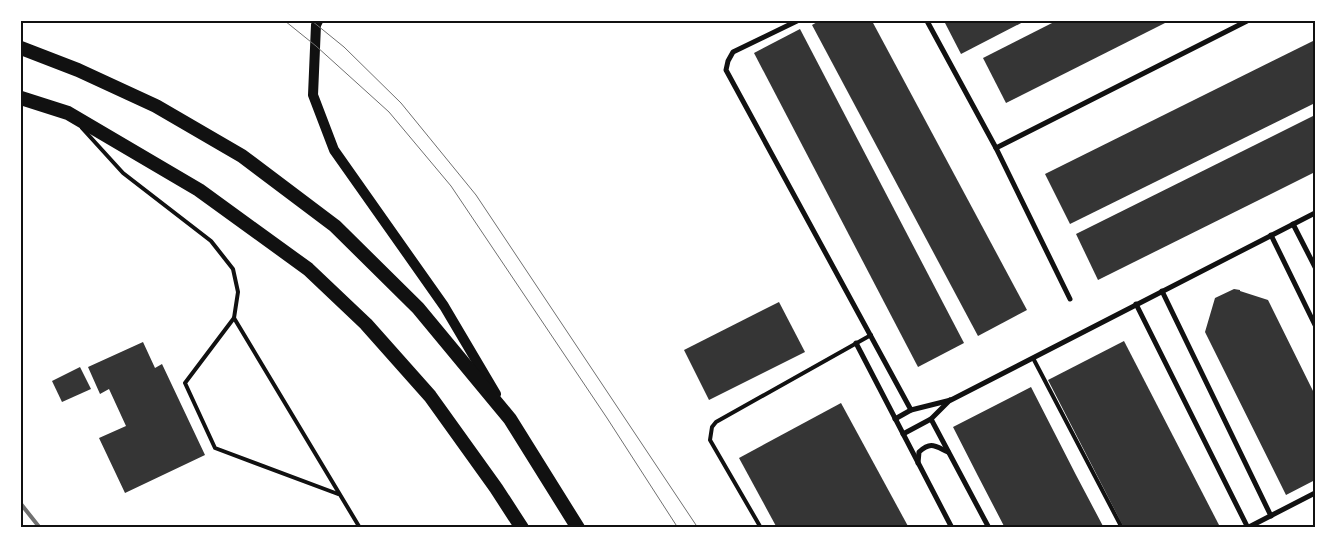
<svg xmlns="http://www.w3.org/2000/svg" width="1336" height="549" font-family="Jost,sans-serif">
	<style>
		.building { fill: #353535 }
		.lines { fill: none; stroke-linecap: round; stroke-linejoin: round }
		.service { stroke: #111; stroke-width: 4 }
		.minor { stroke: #111; stroke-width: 5 }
		.secondary { stroke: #111; stroke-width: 10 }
		.trunk { stroke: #111; stroke-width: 14 }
		.tram { stroke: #707070; stroke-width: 1 }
		.rail { stroke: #707070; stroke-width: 4 }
		.neatline { fill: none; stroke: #111; stroke-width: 2 }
	</style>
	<rect width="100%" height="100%" fill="#fff"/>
	<g class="building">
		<path d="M819,21h53l155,289 -49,26 -166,-311z"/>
		<path d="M944,21h81l-64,33z"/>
		<path d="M1056,21h113l-163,82 -23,-45z"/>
		<path d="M800,29l164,314 -46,24 -164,-314z"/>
		<path d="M1315,40v63l-245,121 -25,-50z"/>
		<path d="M1315,115v57l-217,108 -22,-46z"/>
		<path d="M1234,289l6,1v1l28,9 47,95v85l-29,15 -81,-163 10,-34z"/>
		<path d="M779,302l26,50 -96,48 -25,-50z"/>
		<path d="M1124,341l95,184 -5,3h-90l-76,-148z"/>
		<path d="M143,342l12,26 7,-4 43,91 -80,38 -26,-55 27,-12 -17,-37 -9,5 -12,-27z"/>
		<path d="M80,367l11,22 -29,13 -10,-21z"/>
		<path d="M1031,387l45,88 28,53h-99l-27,-52 -25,-49z"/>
		<path d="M841,403l68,125h-132l-38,-70z"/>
	</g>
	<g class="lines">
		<g class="service">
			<path d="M82,128l41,45 88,68 22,28 5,23 -4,26 -49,65 30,65 123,46"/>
			<path d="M234,318l126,210"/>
			<path d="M1033,358l89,170"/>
			<path d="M761,528l-51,-88 2,-13 4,-5 155,-87"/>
		</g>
		<g class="minor">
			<path d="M797,21l-64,31 -5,9 -2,9 185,340"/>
			<path d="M927,21l69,127 74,151"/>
			<path d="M996,148l251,-127"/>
			<path d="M1293,224l22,43"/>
			<path d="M1271,235l44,90"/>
			<path d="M1162,291l109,225"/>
			<path d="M1136,304l112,224"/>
			<path d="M856,343l96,185"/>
			<path d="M895,419l16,-9 40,-10 364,-187"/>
			<path d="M931,419l58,109"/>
			<path d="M903,434l28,-15 19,-19"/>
			<path d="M918,463l1,-11c12,-11 16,-6 29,0"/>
			<path d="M1247,528l68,-35"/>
		</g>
		<path class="secondary" d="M318,21l-2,4 -3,70 21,55 110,156 52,88"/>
		<g class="trunk">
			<path d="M21,48l57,22 78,36 86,50 93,70 83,82 92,111 68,109"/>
			<path d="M21,98l47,15 131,77 109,79 58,55 64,72 66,92 26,40"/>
		</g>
		<g class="tram">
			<path d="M285,21l31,25 73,66 62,74 156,232 71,110"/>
			<path d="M312,21l32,26 57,56 75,92 222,333"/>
		</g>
		<path class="rail" d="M21,504l19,24"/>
	</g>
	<rect width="1336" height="549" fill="none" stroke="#ffffff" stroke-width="45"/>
	<rect x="22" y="22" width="1292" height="504" class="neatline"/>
</svg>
